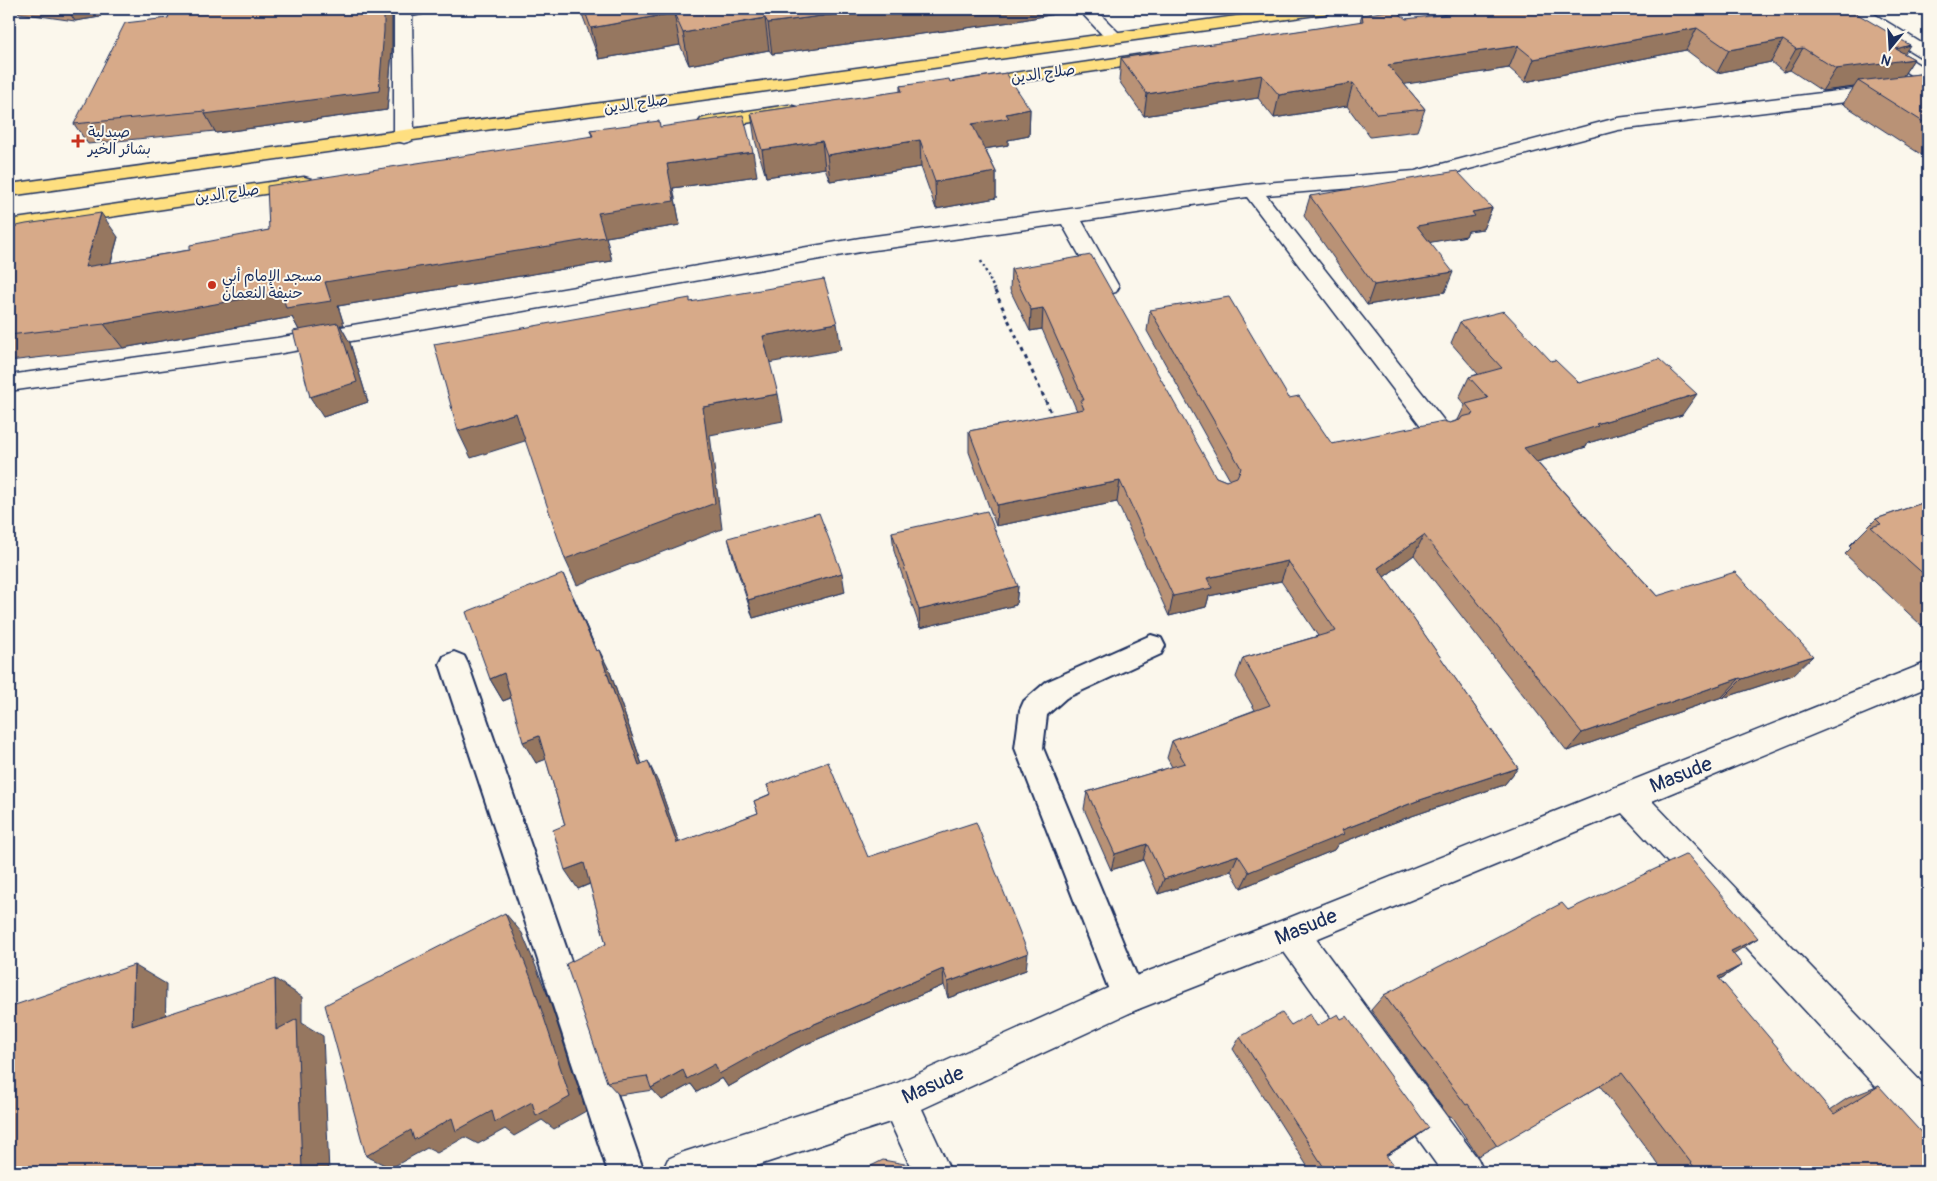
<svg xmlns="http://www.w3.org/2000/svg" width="1937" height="1181" font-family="Pangolin,'Playpen Sans Arabic',sans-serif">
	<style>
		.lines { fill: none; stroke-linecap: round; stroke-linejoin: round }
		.service-casing { stroke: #1b2f5e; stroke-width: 4 }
		.minor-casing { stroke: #1b2f5e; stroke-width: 3 }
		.tertiary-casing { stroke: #1b2f5e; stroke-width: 3 }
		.trunk-casing { stroke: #1b2f5e; stroke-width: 3 }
		.path-far1 { stroke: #1b2f5e; stroke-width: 2.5; stroke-dasharray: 2.5 2.5; stroke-linecap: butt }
		.path { stroke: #1b2f5e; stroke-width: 3; stroke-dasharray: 4 4; stroke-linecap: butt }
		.service { fill: #fbf7ec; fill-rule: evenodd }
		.minor { fill: #fbf7ec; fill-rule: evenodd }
		.tertiary { fill: #fbf7ec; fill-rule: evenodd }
		.trunk { fill: #fedf80; fill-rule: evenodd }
		.wall { fill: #b99276; stroke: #1b2f5e }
		.shaded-wall { fill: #967760; stroke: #1b2f5e }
		.building { fill: #d7aa89; stroke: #1b2f5e }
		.poi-dot { fill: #c8321e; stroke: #fbf7ec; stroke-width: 2 }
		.labels { text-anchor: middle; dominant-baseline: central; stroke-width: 4; stroke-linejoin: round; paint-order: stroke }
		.far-street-label { font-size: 15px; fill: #1b2f5e; stroke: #fbf7ec }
		.far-poi-label { font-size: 15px; fill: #1b2f5e; stroke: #fbf7ec; text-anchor: start }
		.near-street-label { font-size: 21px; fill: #1b2f5e; stroke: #fbf7ec }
	</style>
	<rect width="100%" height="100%" fill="#fbf7ec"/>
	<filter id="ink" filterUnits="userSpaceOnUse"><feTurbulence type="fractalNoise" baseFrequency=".02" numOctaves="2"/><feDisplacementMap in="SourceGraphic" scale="10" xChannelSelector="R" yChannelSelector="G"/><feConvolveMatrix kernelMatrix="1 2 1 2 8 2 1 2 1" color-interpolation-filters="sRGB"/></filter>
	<g filter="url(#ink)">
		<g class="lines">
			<g class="service-casing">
				<g id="service">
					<path d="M1151,635l10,3 4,8 -4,8 -95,44 -19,17 -4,33 102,248 -5,12 -12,5 -12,-5 -101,-260 5,-38 4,-9 22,-19z"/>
					<path d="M454,652l10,4 4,8 176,508h-36l-168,-508 4,-8z"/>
				</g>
			</g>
			<g class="minor-casing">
				<g id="minor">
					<path d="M397,9h31l-2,4 -14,3 2,121 -3,4 -7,2 -7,-2 -3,-4v-125z"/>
					<path d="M1078,9h17l28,28 -3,4 -6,1 -6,-1z"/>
					<path d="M1928,80v12l-310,38 -202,53 -150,12 183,232 3,6 -3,6 -9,3 -9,-3 -184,-242 -165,24 37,66 -3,5 -8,2 -8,-2 -38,-68 -202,28 -583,102 -268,37v-16l268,-37 583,-100 392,-54 163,-13 202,-53z"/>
					<path d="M1928,662v25l-276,114 276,288v46l-13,-6 -293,-316 -306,126 162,220 6,13h-42l-158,-220 -148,58 -214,99 29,63h-38l-23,-50 -152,50h-76l6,-13 13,-6 214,-69 233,-105 163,-62z"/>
				</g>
			</g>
			<g class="tertiary-casing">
				<g id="tertiary">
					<path d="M1809,9h19l100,61v13l-6,-1 -111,-69z"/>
					<path d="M1846,9h20l62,38v12l-6,-1 -74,-45z"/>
				</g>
			</g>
			<g class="trunk-casing">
				<g id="trunk">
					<path d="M1288,9h43l-2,4 -6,1 -1314,182v-12z"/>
					<path d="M1157,52l6,1 3,4 -3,4 -191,28 -6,-1 -3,-4 3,-4 6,-1z"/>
					<path d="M789,105l7,2 2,4 -2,4 -88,14 -7,-2 -3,-4 3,-4 7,-2z"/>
					<path d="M304,177l7,2 3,4 -3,4 -302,45v-12z"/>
				</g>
			</g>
			<path class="path-far1" d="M981,261l15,32"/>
			<path class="path" d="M995,291l59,128"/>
			<use href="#service" class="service"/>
			<use href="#minor" class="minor"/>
			<use href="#tertiary" class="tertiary"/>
			<use href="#trunk" class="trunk"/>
		</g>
		<g class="wall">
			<path d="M16,9h85l-1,8 -25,4 -56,-8z"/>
			<path d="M171,9h223l-2,3v38l-5,60 -171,23 -1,-2 -127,13 -14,-20 94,-106z"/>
			<path d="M580,9h497v1l-66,12 -239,32 -3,-4 -80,15 -9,-20 -81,14z"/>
			<path d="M1849,9l56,45 9,5 -11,17 25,-3v86l-85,-55 11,-17 -32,4 -32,-21 -7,2 -12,-10 -54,11 -31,-23 -161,32 -16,-14 -105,16 21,25 -8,22 -47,6 -23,-31 -73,12 -16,-20 -114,18 -25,-35 2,-23 239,-36 2,-7 44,4z"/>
			<path d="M950,82l80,27 -1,27 -21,4v5l-23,4 11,23v26l-60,11 -15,-42 -91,14 -5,-13 -59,9 -11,-37 -4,-27 149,-21v-6z"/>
			<path d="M660,127l97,49 -84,12 7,37 -74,12 6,24 -274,45 6,19h-4l10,18 18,59 -45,15 -24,-87 -7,-13 -169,31 -114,13v-126l109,2 -7,26 79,-13 79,-20 323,-94 -2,-6z"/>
			<path d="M1310,196l182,12 -9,21 -15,2 -2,5 -36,6 15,50 -78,13 -63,-89z"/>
			<path d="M1011,269l205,208 10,4 4,-1 -83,-149 3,-21 139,88 43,46 118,-21 8,-3 7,-15 -6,-7 10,-21 9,-3 -27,-31 9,-21 91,39 28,22 103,32 -94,28 -2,4 -49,15 120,134 136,79 -70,23 -1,-1 -155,54 -153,-196 -30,22 134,191 -14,17 -98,33 -68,26 -4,6 -93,38 -10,-17 -73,23 -15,-34 -32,10 -27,-61 3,-17 85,-25 -5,-9 5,-17 83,-31 -19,-33 7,-19 75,-22 -37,-55 -72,15 -3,11 -37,9 -52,-114 -121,24 -27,-74v-21l108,-20 -35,-82 -12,2 -20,-41z"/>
			<path d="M1928,501v121l-7,3 -76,-71 6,-6 -2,-2 27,-27z"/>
			<path d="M892,532l126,54 -2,19 -96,23 -26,-77z"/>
			<path d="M728,538l117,54 -92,26 -20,-61z"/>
			<path d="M574,598l23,53 2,-1 11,22 32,92 16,18 21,61 79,-30 -4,-12 16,-7 -3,-9 259,185 -78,28 -4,-13 -147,63 -69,39 -6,-9 -25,14 -6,-8 -29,16 -9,-10 -34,5 -12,-13 -1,-138 -16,-60 -12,5 -13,-64 -19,-66 -10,4 -25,-65 -8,3 -13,-22z"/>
			<path d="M1568,910l165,44 9,11 -23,15 111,130 18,-12 31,-12 49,86h-264l-64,-86 -122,70 -27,-40 -2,1 -78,-107 13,-15z"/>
			<path d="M1291,1025l26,1 98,112 -29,18 2,16h-77l-78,-123 7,-12z"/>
		</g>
		<g class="shaded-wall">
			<path d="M67,9h34l-1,8 -25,4z"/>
			<path d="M384,9h10l-2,3v38l-5,60 -171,23 -11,-19z"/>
			<path d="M875,9h202v1l-66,12 -239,32 -4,-31z"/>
			<path d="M1100,9h18l-18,2z"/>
			<path d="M674,13l6,32 -81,14 -8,-31z"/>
			<path d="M765,18l4,32 -80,15 -6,-32z"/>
			<path d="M1697,28l-11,22 -161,32 9,-23z"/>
			<path d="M1783,40l-12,22 -54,11 12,-23z"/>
			<path d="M1910,45l-10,16 14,-2 -15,23 -41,-1 -4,6 -32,4 14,-22 60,-20z"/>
			<path d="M1518,46l-9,22 -128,20 7,-23z"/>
			<path d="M1803,48l-13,22 -7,2 13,-23z"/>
			<path d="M1262,75l-4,23 -114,18 3,-22z"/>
			<path d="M1353,83l-6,23 -73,12 5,-23z"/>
			<path d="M1030,109l-1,27 -21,4v5l-36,6v-27l34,-10z"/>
			<path d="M9,116l3,5 -3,42z"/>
			<path d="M920,140l1,27 -91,14 -3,-26z"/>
			<path d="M822,141l3,27 -59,9 -4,-27z"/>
			<path d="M753,152l4,24 -84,12 7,37 -74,12 6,24 -274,45 6,19h-4l10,18 18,59 -45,15 -13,-20 -10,-65 -8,-15 -169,31 -19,-24 221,-42 273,-69 69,-49z"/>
			<path d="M996,172v26l-60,11 -1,-27z"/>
			<path d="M1492,208l-9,21 -15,2 -2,5 -56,10 7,-20 55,-14z"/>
			<path d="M101,213l17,24 -15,54 -18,-24z"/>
			<path d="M1453,272l-8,20 -78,13 7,-20z"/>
			<path d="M1043,308l-1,21 -12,2 1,-21z"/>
			<path d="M837,323l4,27 -73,13 -5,-27z"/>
			<path d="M778,394l5,27 -73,14 12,94 -145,56 -12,-26 138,-152z"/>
			<path d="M1697,394l-15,21 -94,28 -2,4 -73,22 11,-21 72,-24z"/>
			<path d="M516,413l12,27 -57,18 -13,-27z"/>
			<path d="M1120,481l-3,21 -121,24 1,-21z"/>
			<path d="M1424,535l-10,20 -45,33 9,-20z"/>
			<path d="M1288,561l-7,20 -72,15 -3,11 -37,9 4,-20 34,-18z"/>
			<path d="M842,573l3,19 -92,26 -5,-18z"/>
			<path d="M563,574l11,24 33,76 -11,-23z"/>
			<path d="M1018,586l-2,19 -96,23 -1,-18z"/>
			<path d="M1928,618v4l-7,3z"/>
			<path d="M599,650l11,22 39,113 -10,-20z"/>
			<path d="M1813,656l-20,19 -70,23 19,-19z"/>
			<path d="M504,673l13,22 -14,6 -13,-22z"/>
			<path d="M1740,678l-18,19 -155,54 15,-18z"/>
			<path d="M539,736l13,21 -16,6 -13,-21z"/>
			<path d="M648,761l10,21 28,80 -9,-19z"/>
			<path d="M1518,768l-14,17 -98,33 -68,26 -4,6 -93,38 8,-16 93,-42 75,-29z"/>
			<path d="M1147,844l-4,16 -32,10 4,-16z"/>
			<path d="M1238,855l-7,16 -73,23 6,-15z"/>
			<path d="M584,863l12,18 -18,8 -13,-19z"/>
			<path d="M505,913l17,20 26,63 38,115 -32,18 -12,-9 -28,16 -9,-7 -27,15 -13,-7 -28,16 -10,-5 -36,20 -25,-12z"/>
			<path d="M1758,938l-25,16 -2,-3z"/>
			<path d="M1028,953l-2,17 -78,28v-16z"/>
			<path d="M134,965l32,19 -1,59 -33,-17z"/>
			<path d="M1742,965l-25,16 1,-4z"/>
			<path d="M943,969l1,16 -147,63 -69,39 -6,-9 -25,14 -6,-8 -29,16 -11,-12 32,-18 32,-6 76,-30z"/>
			<path d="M275,979l27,18v26l21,13 6,136h-27l-26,-142z"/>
			<path d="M1429,1128l-14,10 -42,26 13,-9z"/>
		</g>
		<g class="building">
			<path d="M171,9h213v22l-5,60 -174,23v-3l-131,13 51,-101 43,-5z"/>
			<path d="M584,9h291l-107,14 -3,-5 -82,15 -9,-20 -83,15z"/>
			<path d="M1478,9h371l61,36 -14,4 18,10 -78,10 -33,-21 -7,1 -13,-9 -54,10 -32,-22 -163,31 -16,-13 -130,19 37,44 -48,5 -24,-31 -74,12 -17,-20 -115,19 -26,-36 242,-37 -1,-6 33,-5 11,9 42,-5z"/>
			<path d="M1006,73l24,36 -24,5 3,4 -37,6 24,48 -61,10 -15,-42 -93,15 -5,-14 -60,9 -11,-37 151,-22 -2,-5 49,-7 1,3z"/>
			<path d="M1928,73v52l-70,-44z"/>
			<path d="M743,115l10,37 -86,12 7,37 -76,12 7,24 -280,45 6,19 -45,7 -4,-16 -178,32 -95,11v-100l3,-8 14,-3 75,-11 -16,54 105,-17v-5l79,-15 -2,-44 326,-50 -3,-6 69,-9 1,6z"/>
			<path d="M1457,171l35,37 -20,4 3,4 -58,10 36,46 -79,13 -64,-89z"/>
			<path d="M1091,255l125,222 10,4 11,-4 4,-9 -91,-158 79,-13 60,101 10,-2 33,48 111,-23 7,2 10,-3 2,-3 12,-3 -8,-10 22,-6 -19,-21 33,-9 -42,-46 44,-11 47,50 4,-1 24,23 80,-24 38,35 -101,30 2,2 -74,22 133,148 78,-24 78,84 -71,23 -2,-1 -158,55 -158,-198 -46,33 140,200 -101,33 -75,29 2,4 -95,38 -11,-17 -74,24 -17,-35 -32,10 -28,-62 98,-29 -13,-22 98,-36 -27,-47 93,-27 -48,-70 -81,17 5,10 -39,8 -53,-115 -123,24 -28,-74 115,-22 -4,-9h4l-41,-92 -12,2 -20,-41z"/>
			<path d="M824,279l13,44 -74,13 15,58 -75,13 12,96 -150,56 -49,-146 -58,18 -24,-87 256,-46v4z"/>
			<path d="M338,323l19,59 -47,15 -17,-66z"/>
			<path d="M1928,501v77l-57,-51 10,-3 -5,-5z"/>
			<path d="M987,511l31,75 -99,24 -27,-78z"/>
			<path d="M819,513l23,60 -94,27 -20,-62z"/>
			<path d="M563,574l33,77 3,-1 40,115 9,-4 29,82 81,-30 -4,-12 17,-7 -4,-9 61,-23 40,95 108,-35 52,131 -80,29 -5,-13 -152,65 -72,40 -4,-10 -28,15 -4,-9 -32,18 -4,-12 -40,6 -41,-118 40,-20 -22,-81 -19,7 -12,-40 12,-5 -26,-89 -16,6 -19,-69 -14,6 -24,-67z"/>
			<path d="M1687,854l71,84 -27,13 11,14 -24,12 116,137 45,-28 49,54v32h-230l-76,-99 -125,73 -29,-42 -2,1 -82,-110 178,-92 6,7z"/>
			<path d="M505,913l26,65 39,119 -34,19 -4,-14 -37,20 -3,-11 -36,20 -4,-13 -38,22 -3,-10 -45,26 -41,-151z"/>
			<path d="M134,965l-2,61 143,-47 1,51 21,-11 5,153h-293v-165z"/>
			<path d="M1282,1013l9,12 19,-11 7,12 21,-12 3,5 6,-3 82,112 -43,27 9,13 -7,4h-61l-87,-135z"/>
			<path d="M883,1160l38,7 2,5h-64z"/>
		</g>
	</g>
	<g class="poi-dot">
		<path d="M75.5 133.5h5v5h5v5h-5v5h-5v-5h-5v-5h5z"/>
		<circle cx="212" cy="285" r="5"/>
	</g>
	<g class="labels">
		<g class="far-street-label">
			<text transform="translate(1043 74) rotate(-8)">صلاح الدين</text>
			<text transform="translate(636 104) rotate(-8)">صلاح الدين</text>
			<text transform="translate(227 194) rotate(-8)">صلاح الدين</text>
		</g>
		<g class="far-poi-label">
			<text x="88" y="132">صيدلية<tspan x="88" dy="17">بشائر الخير</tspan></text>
			<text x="222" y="276">مسجد الإمام أبي<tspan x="222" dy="17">حنيفة النعمان</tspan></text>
		</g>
		<g class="near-street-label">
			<text transform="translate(1681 775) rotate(-22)">Masude</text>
			<text transform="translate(1306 927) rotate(-22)">Masude</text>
			<text transform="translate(933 1085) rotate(-24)">Masude</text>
		</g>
	</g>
	<rect width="1937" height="1181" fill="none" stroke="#fbf7ec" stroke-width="30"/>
	<rect x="15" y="15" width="1907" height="1151" fill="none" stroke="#1b2f5e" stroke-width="2" filter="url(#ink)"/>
	<g transform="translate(1890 48) rotate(198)" stroke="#fbf7ec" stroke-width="4" paint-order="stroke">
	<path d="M0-4L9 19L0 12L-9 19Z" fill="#1b2f5e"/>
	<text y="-8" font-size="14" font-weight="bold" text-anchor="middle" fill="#1b2f5e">N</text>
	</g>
</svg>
